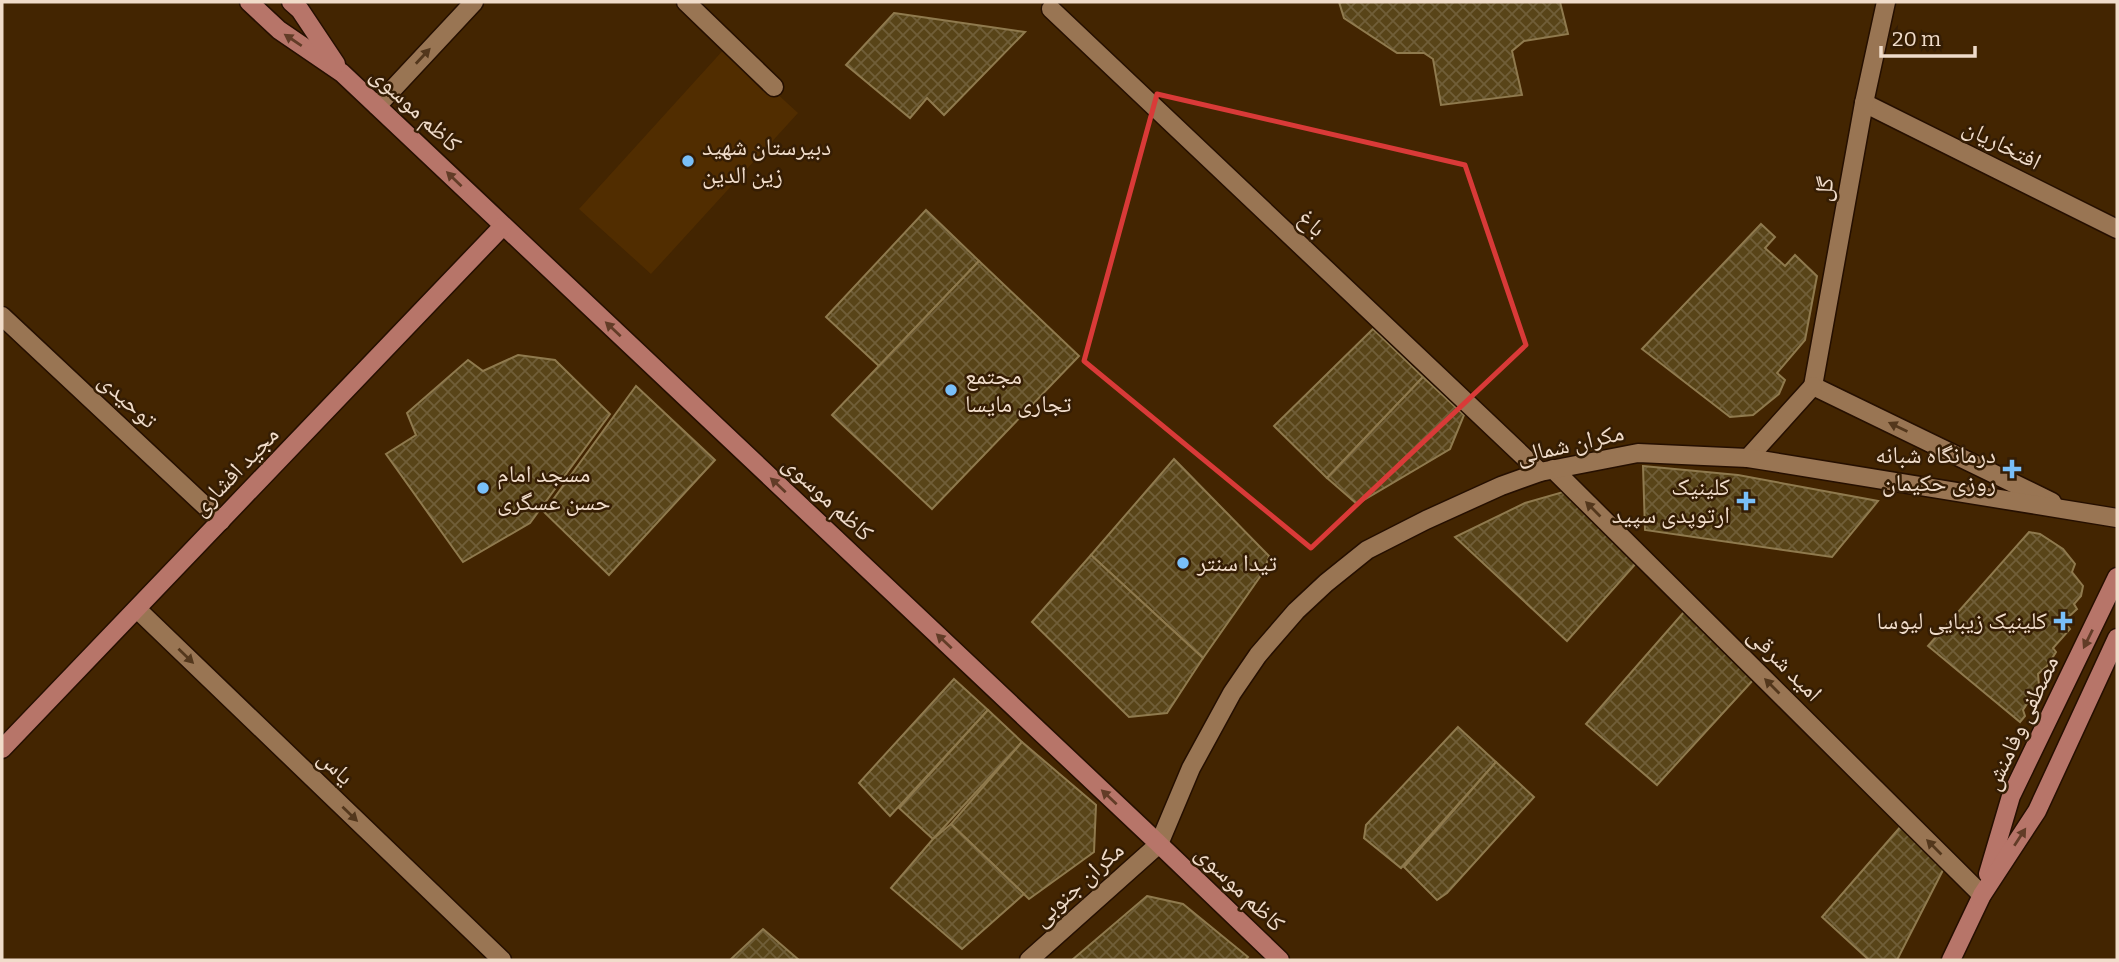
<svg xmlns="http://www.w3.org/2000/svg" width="2119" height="962" font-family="Bitter,'Noto Naskh Arabic',serif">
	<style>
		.built { fill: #512d00 }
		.building { fill: url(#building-cross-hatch); stroke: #8f7a4e; stroke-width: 2 }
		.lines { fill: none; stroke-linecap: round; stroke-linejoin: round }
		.street-casing { stroke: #250f00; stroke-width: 21 }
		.secondary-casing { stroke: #250f00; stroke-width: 21 }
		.street { stroke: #997553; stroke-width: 18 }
		.secondary { stroke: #b77569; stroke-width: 18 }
		.oneway { fill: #623c27 }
		.oneway2 { fill: #53371c }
		.marked { fill: none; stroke: #d93a38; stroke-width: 5; stroke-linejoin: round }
		.poi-dot { fill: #79bff8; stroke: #351d04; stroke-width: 2.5 }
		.labels { text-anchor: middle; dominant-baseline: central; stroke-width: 5; stroke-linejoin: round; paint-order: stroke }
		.street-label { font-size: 24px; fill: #f0dcca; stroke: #351d04 }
		.poi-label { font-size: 24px; fill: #f0dcca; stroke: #351d04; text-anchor: start }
	</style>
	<defs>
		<pattern id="building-cross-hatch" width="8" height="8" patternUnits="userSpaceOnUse" patternTransform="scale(1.75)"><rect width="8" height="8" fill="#584418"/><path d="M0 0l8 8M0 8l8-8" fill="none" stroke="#705e38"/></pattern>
	</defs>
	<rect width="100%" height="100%" fill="#432501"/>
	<path class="built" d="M726,47l72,66 -147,161 -72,-65z"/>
	<g class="building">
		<path d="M1339,2h221l8,32 -44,7 -12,10 10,44 -81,10 -8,-46 -9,-6h-27l-53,-35z"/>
		<path d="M894,13l131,19 -81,83 -17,-17 -17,20 -64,-53z"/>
		<path d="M926,210l53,51 -100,105 -53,-49z"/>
		<path d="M1761,224l14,13 -10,11 20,18 10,-11 22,21 -12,64 -28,33 8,7 -6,14 -26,21 -23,2 -88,-68z"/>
		<path d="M979,261l100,95 -147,153 -100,-94z"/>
		<path d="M1373,329l50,48 -96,101 -53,-52z"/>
		<path d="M518,355l37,5 55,54 -80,109 -67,39 -77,-108 30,-19 -9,-22 61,-53 15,11z"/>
		<path d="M1423,377l41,38 -14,34 -93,55 -30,-26z"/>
		<path d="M636,386l79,74 -106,115 -65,-63z"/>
		<path d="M1174,459l95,97 -5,15 -61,87 -112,-103z"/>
		<path d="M1643,466l95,9 140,26 -46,56 -187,-27z"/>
		<path d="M1563,492l75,69 -71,80 -112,-104 70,-34z"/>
		<path d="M2029,532l11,2 23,15 12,15 -3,8 11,14 -2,10 -7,8 3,5 -13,12 6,8 -17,19 3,4 -9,14 -9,8 1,11 -16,25 2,6 -5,6 -92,-76z"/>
		<path d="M1091,555l112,103 -36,55 -38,4 -97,-95z"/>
		<path d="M1684,612l70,67 -97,106 -71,-61z"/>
		<path d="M954,679l34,31 -98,106 -31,-33z"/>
		<path d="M988,710l34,32 -89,97 -34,-31z"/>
		<path d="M1458,727l38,35 -95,106 -37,-30 2,-13z"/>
		<path d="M1022,742l74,63 -2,47 -65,47 -78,-75z"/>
		<path d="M1496,762l38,35 -87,96 -10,7 -33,-33z"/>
		<path d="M951,824l73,70 -62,55 -71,-61 42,-49z"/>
		<path d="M1902,825l39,36 2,9 -46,90h-28l-47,-43z"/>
		<path d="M1147,896l36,8 65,53 -3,3h-173z"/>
		<path d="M763,929l36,31h-69z"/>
	</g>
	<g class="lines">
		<g class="street-casing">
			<g id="street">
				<path d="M686,2l88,85"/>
				<path d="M1051,9l489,463"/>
				<path d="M1864,103l253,126"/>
				<path d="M377,106l97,-104"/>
				<path d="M2,316l219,205"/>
				<path d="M1813,386l51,-283 22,-101"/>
				<path d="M1813,386l239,116"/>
				<path d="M1748,458l65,-72"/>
				<path d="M1553,469l429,426"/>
				<path d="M137,609l365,351"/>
				<path d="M1029,960l130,-116 32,-76 41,-75 26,-38 38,-44 30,-28 41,-33 59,-30 75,-34 39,-14 98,-19 110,5 369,60"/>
			</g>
		</g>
		<g class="secondary-casing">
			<g id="secondary">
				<path d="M249,2l30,28 63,43 817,771 121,116"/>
				<path d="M291,2l9,8 36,54"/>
				<path d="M2,749l501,-523"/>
				<path d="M1988,874l23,-78 106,-219"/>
				<path d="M1951,960l31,-65 55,-84 80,-173"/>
			</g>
		</g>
		<use href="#street" class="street"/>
		<use href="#secondary" class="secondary"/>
	</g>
	<defs><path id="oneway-solid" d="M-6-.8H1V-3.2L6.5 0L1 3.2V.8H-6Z" transform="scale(1.75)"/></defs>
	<g class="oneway">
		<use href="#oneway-solid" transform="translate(293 40) rotate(-146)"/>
		<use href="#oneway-solid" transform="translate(454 179) rotate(-136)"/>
		<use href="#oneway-solid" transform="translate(613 329) rotate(-137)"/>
		<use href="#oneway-solid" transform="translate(778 485) rotate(-137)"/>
		<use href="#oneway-solid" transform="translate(2088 639) rotate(116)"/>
		<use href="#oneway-solid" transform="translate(944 641) rotate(-137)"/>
		<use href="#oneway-solid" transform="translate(1109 797) rotate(-137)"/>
		<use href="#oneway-solid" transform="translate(2020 837) rotate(-57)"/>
	</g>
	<g class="oneway2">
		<use href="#oneway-solid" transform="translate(423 56) rotate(-47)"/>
		<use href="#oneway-solid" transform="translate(1898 427) rotate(-154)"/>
		<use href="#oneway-solid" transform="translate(1593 509) rotate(-135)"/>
		<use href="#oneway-solid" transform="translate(186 656) rotate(44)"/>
		<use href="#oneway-solid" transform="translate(1772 686) rotate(-135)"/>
		<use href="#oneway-solid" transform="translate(350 814) rotate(44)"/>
		<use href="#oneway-solid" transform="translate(1934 847) rotate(-135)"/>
	</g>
	<path class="marked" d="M1157,94l308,71 61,180 -215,203 -227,-187z"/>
	<g class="poi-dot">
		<circle cx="688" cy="161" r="7"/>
		<circle cx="951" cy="390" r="7"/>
		<path d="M2008.5 458.5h7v7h7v7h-7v7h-7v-7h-7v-7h7z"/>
		<circle cx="483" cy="488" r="7"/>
		<path d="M1742.5 490.5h7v7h7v7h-7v7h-7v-7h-7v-7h7z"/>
		<circle cx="1183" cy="563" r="7"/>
		<path d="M2059.5 610.5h7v7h7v7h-7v7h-7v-7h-7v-7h7z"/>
	</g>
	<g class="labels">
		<g class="street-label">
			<text transform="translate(416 109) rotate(43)">کاظم موسوی</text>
			<text transform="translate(2002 144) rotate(27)">افتخاریان</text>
			<text transform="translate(1824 189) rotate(-80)">گل</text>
			<text transform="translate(1312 223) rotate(43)">باغ</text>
			<text transform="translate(128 400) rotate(43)">توحیدی</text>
			<text transform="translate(1570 444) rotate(-13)">مکران شمالی</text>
			<text transform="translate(235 471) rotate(-46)">مجید افشاری</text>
			<text transform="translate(828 498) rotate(43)">کاظم موسوی</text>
			<text transform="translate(1785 664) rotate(45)">امید شرقی</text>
			<text transform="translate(2021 723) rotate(-65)">مصطفی وفامنش</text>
			<text transform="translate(336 767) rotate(44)">یاس</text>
			<text transform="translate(1078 884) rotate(-42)">مکران جنوبی</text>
			<text transform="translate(1240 888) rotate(44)">کاظم موسوی</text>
		</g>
		<g class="poi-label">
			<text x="702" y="147">دبیرستان شهید<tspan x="702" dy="28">زین الدین</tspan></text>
			<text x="965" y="376">مجتمع<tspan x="965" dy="28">تجاری مايسا</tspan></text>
			<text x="1996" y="455" text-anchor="end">درمانگاه شبانه<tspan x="1996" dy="28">روزی حکیمان</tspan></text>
			<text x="497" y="474">مسجد امام<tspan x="497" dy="28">حسن عسگری</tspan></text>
			<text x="1730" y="487" text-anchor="end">کلینیک<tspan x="1730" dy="28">ارتوپدی سپید</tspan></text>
			<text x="1197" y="563">تیدا سنتر</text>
			<text x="2047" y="621" text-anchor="end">کلینیک زیبایی لیوسا</text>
		</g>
	</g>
	<rect width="2119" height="962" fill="none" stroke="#f0dcca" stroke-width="7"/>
	<path d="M1881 46v10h94v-10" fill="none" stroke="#f0dcca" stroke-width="3.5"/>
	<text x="1892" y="46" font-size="21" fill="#f0dcca" stroke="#351d04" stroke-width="5" paint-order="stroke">20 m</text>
</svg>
